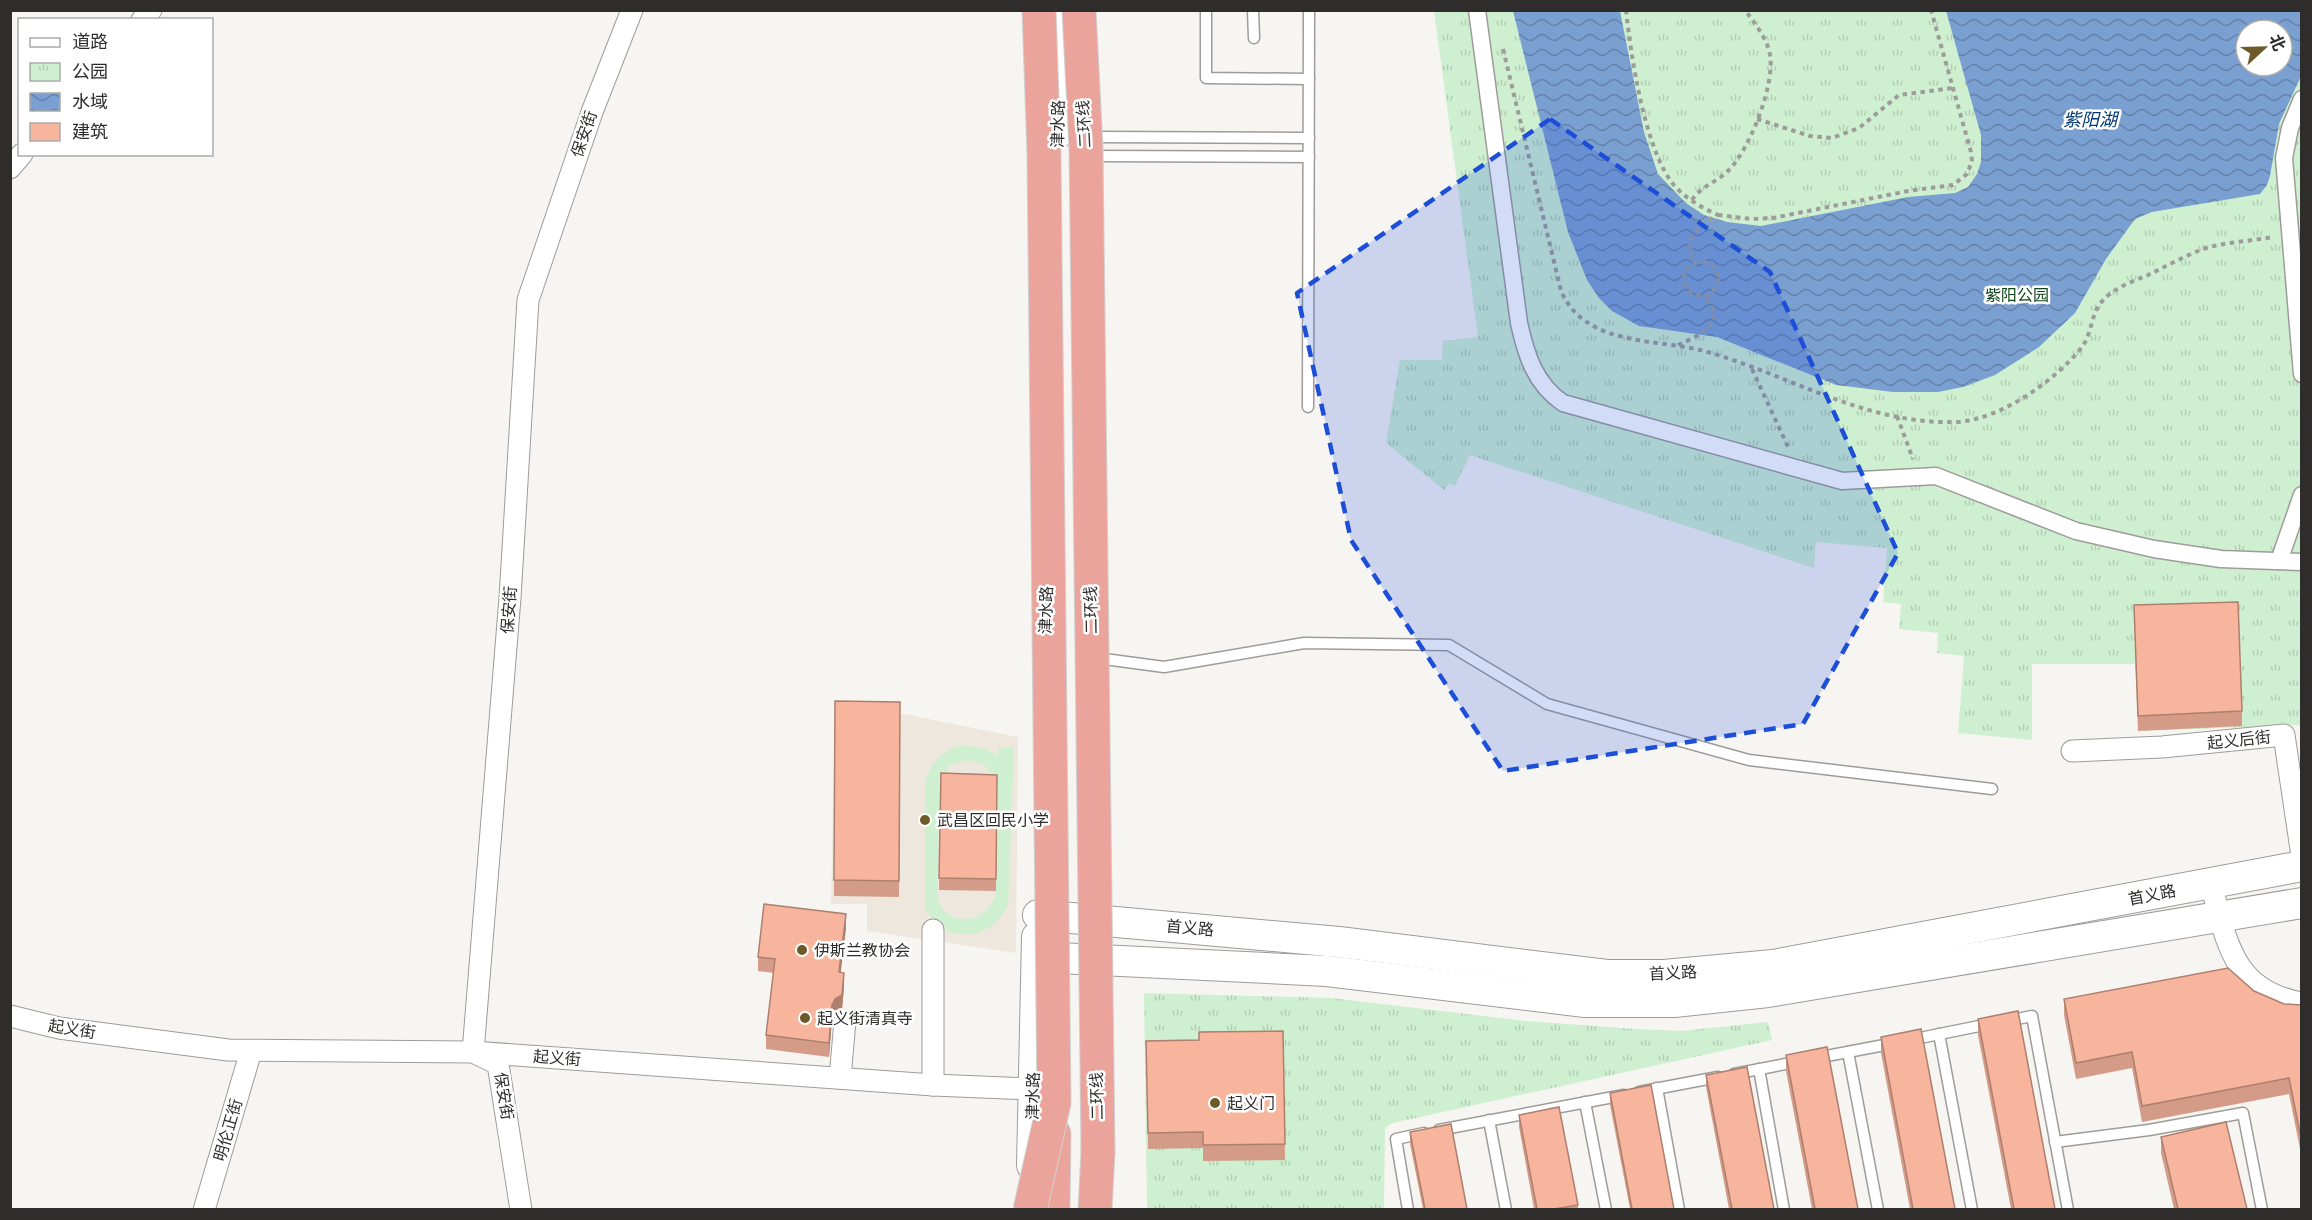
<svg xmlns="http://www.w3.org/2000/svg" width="2312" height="1220" font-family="'DM Sans','Noto Sans SC',sans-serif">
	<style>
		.built { fill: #eee7de }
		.park { fill: url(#park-tufts); fill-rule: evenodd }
		.pitch { fill: #cff0d0; fill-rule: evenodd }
		.water { fill: url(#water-waves); fill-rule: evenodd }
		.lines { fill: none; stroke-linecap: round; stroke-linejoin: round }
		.service-casing { stroke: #9e9c9a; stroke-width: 13 }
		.pedestrian-casing { stroke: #9e9c9a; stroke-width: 19 }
		.minor-casing { stroke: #9e9c9a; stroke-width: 23 }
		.secondary-casing { stroke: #9e9c9a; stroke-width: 32 }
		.trunk-casing { stroke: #d1d1d1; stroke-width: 35 }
		.path { stroke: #9e9c9a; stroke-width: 4; stroke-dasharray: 4.5 4.5; stroke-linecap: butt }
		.service { stroke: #fff; stroke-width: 10 }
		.pedestrian { stroke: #fff; stroke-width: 16 }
		.minor { stroke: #fff; stroke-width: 21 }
		.secondary { stroke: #fff; stroke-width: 30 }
		.trunk { stroke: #eba49c; stroke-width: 33 }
		.trunk-bridge-casing { stroke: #d1d1d1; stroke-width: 35; stroke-linecap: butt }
		.trunk-bridge { stroke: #eba49c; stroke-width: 33 }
		.wall { fill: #d49c88 }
		.shaded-wall { fill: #ad7f6f }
		.building { fill: #f7b59e; stroke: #ad7f6f; stroke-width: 1.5 }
		.marked { fill: #1d4ed8; fill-opacity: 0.2; stroke: #1d4ed8; stroke-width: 4.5; stroke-dasharray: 12 8; stroke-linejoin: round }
		.poi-dot { fill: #6d5a29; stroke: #fff; stroke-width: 2 }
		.labels { text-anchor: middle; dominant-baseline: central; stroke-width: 5; stroke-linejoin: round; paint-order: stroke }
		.street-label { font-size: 16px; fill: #2e2d2c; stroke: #fff }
		.park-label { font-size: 16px; fill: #0f4519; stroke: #fff }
		.poi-label { font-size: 16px; fill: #2e2d2c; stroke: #fff; text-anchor: start }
		.water-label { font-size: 18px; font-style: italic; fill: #023873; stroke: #fff }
	</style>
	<defs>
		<pattern id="park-tufts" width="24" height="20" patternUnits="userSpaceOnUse" patternTransform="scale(1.5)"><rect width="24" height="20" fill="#cff0d0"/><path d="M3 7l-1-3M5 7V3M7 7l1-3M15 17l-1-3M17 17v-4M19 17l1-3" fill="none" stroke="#b2ceb3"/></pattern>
		<pattern id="water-waves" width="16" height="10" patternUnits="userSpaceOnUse" patternTransform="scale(1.5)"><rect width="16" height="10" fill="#7a9fd1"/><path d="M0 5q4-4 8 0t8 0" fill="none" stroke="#6482aa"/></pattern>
	</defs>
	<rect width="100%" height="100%" fill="#f7f5f2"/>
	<path class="built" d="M835,700l183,37 -2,216 -149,-22v-27h-36z"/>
	<g class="park">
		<path d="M1434,11h867v714l-163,6 -3,-67h-103v76l-74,-7 6,-77 -27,-3 1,-20 -39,-4 2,-25 -18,-2 4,-54 -71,-6 -2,26 -344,-113 -15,31 -6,-3 -5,7 -58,-47 14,-83h42l1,-19 35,-4zM2246,30h36v36h-36z"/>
		<path d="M1144,993l188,5 194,23 111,8 44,2 87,-9 4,18 -379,83 -8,5 -1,81h-237z"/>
	</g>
	<path class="pitch" d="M961,745l26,4 11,7 1,-9 15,1 -6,158 -13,18 -20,10 -24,-1 -19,-14 -7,-10v-127c6,-20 16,-30 36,-37zM968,760l16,4 14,20 -2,110c-9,34 -58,33 -59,-2l3,-113 11,-14z"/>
	<path class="water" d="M1513,11h107l24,121 14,42 28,29 18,12 23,7 34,4 147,-29 47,-4 13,-6 9,-13 4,-12v-27l-35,-124h355v65l-22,48 -9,52 -3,9 -7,9 -108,18 -17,7 -29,40 -31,54 -36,34 -44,28 -32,12 -25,5h-45l-57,-7 -119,-48 -78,-11 -27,-15 -13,-13 -12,-18 -19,-48zM2246,30h36v36h-36z"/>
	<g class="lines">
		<g class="service-casing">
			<g id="service">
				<path d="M1206,10v68l103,1"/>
				<path d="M1253,10l1,28"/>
				<path d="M1094,137l215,1"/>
				<path d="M1094,156l215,1"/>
				<path d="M1308,407l1,-397"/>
				<path d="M1097,658l67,9 140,-24 145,2 98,59 202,56 243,29"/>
				<path d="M2007,1021l25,-5 36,194"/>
				<path d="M1939,1034l33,176"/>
				<path d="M1910,1040l79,-16"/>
				<path d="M1848,1052l30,158"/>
				<path d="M1816,1058l79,-15"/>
				<path d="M1759,1069l25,141"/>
				<path d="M1734,1074l67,-13"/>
				<path d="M1657,1088l22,122"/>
				<path d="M1639,1092l79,-15"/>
				<path d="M1585,1102l21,108"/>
				<path d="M1489,1120l17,90"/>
				<path d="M1439,1130l185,-35"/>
				<path d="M2055,1142l94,-12 94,-17 19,97"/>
				<path d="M1408,1210l-12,-71 28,-6"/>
			</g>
		</g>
		<g class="pedestrian-casing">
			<g id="pedestrian">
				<path d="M1477,10l42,313c7,32 16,61 44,80l279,78 94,-5 140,55 78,18 67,10 81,3"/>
				<path d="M2302,99l-12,29 -6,30 18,216"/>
				<path d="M2279,561l23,-66"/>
			</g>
		</g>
		<g class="minor-casing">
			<g id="minor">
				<path d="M142,20l9,-10"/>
				<path d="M10,168l12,-14"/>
				<path d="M2072,751l90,-4 122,-12 18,121"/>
				<path d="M2211,884c16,59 22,107 91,119"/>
				<path d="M933,930v155"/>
				<path d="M10,1016l49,12 169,22 245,2 460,33 100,4"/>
				<path d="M840,1078l5,-57"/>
				<path d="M204,1210l47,-159"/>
				<path d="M521,1210l-23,-146 -25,-12 37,-454 18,-298 64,-188 40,-102"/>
			</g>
		</g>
		<g class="secondary-casing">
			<g id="secondary">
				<path d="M1058,133l1,-123"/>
				<path d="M1038,915l301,27 268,33h57l109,-10 529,-99"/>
				<path d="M1037,957l290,14 258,31h89l94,-10 534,-89"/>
				<path d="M1032,1165l5,-228"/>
			</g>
		</g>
		<g class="trunk-casing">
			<g id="trunk">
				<path d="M1053,1210l1,-76"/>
				<path d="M1095,1210l3,-58"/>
			</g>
		</g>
		<g class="path">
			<path d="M1626,10c5,47 18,132 44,170 11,16 30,27 48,35 -21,11 -36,23 -23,48"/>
			<path d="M1503,49l58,242c25,56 94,47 143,60 84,23 161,74 252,71 44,-2 99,-41 126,-75 13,-18 6,-37 29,-54 11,-8 25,-13 37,-18 19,-9 38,-20 58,-27 21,-6 45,-7 67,-11"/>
			<path d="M1757,119l53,17 22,2 27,-10 40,-33 54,-7"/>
			<path d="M1692,200c9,-14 25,-18 36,-29 22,-22 47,-86 42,-116 -3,-17 -15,-31 -25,-45"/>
			<path d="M1718,215l33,4 22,-1 135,-27 45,-6 14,-11 5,-13 -1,-9 -40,-142"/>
			<circle cx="1701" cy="279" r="17"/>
			<path d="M1678,345c15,-7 38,-15 36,-35l-9,-13"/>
			<path d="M1752,369l36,78"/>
			<path d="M1897,416l16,43"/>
		</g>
		<use href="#service" class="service"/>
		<use href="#pedestrian" class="pedestrian"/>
		<use href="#minor" class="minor"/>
		<use href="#secondary" class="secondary"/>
		<use href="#trunk" class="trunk"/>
		<g class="trunk-bridge-casing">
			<g id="trunk-bridge">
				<path d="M1079,10l7,138 12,1004"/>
				<path d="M1030,1210l24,-107 -10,-948 -5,-145"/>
			</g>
		</g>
		<use href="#trunk-bridge" class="trunk-bridge"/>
	</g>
	<g class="wall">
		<path d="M2134,605l108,106v15l-104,5z"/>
		<path d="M835,701l65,1 -1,195 -65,-1z"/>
		<path d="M941,773l56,2 -1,116 -57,-1z"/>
		<path d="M846,928l-6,45 4,14 -2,22 -7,4 -3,6 -3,38 -63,-8v-14l8,-62 -16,-2v-14z"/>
		<path d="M2254,991l30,13 17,1v144h-1l-11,-55 -147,28 -10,-54 -56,11 -12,-64v-16z"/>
		<path d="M1978,1019l77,190h-44l-33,-174z"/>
		<path d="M1283,1031l2,129 -82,1v-13l-55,1 -2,-108 53,-1z"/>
		<path d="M1881,1037l74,172h-45l-29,-156z"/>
		<path d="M1786,1055l72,154h-46l-26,-138z"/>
		<path d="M1706,1075l68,134h-45l-23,-122z"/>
		<path d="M1610,1093l64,116h-44l-20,-104z"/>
		<path d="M1519,1115l59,90v4h-44l-15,-82z"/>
		<path d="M1410,1132l57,77h-44l-13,-65z"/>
		<path d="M2161,1137l86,72h-73l-13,-56z"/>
	</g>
	<g class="shaded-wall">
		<path d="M846,914v14l-7,59v-15z"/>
		<path d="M844,973v14l-2,22 -7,4 -3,6 -3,38v-14l3,-38z"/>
	</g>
	<g class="building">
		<path d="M2238,602l4,109 -104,5 -4,-111z"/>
		<path d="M835,701l65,1 -1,179 -65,-1z"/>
		<path d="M941,773l56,2 -1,104 -57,-1z"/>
		<path d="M764,904l82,10 -7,58 5,1 -2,22 -7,4 -3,6 -3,38 -63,-8 9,-76 -17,-2z"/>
		<path d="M2228,968l26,23 30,13 17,1v128h-1l-11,-55 -147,28 -10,-54 -56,11 -12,-64z"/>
		<path d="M2018,1011l37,198h-41l-36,-190z"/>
		<path d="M1921,1029l34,180h-42l-32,-172z"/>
		<path d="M1283,1031l2,113 -82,1v-13l-55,1 -2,-92 53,-1v-8z"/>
		<path d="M1827,1047l31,162h-43l-29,-154z"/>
		<path d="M1747,1067l27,142h-42l-26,-134z"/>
		<path d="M1651,1085l23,124h-42l-22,-116z"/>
		<path d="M1559,1107l19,98 -24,4h-17l-18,-94z"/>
		<path d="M2226,1122l21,87h-69l-17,-72z"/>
		<path d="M1451,1124l16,85h-42l-15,-77z"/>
	</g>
	<path class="marked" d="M1550,119l220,153 128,281 -95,171 -300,47 -152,-231 -54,-247z"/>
	<g class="poi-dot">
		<circle cx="925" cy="820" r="6"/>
		<circle cx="802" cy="950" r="6"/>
		<circle cx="805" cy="1018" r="6"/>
		<circle cx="1215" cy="1103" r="6"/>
	</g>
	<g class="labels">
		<g class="street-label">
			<text transform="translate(1058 124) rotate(-89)">津水路</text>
			<text transform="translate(1084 124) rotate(-93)">二环线</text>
			<text transform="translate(584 134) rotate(-71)">保安街</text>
			<text transform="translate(509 610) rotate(-86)">保安街</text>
			<text transform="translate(1046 610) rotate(-88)">津水路</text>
			<text transform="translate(1091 610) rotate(-91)">二环线</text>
			<text transform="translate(2239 740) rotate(-6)">起义后街</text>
			<text transform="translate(2152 895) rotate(-11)">首义路</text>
			<text transform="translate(1190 928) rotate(5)">首义路</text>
			<text transform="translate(1673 973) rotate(-3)">首义路</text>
			<text transform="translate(72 1029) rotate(9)">起义街</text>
			<text transform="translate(557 1058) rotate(4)">起义街</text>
			<text transform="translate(504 1096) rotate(81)">保安街</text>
			<text transform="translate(1033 1096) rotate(-89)">津水路</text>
			<text transform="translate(1097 1096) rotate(-91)">二环线</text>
			<text transform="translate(228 1130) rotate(-74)">明伦正街</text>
		</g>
		<g class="park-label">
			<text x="2017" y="295">紫阳公园</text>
		</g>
		<g class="poi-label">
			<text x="937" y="820">武昌区回民小学</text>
			<text x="814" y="950">伊斯兰教协会</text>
			<text x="817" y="1018">起义街清真寺</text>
			<text x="1227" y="1103">起义门</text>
		</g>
		<g class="water-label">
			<text x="2090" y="120">紫阳湖</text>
		</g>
	</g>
	<rect width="2312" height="1220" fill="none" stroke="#2e2d2c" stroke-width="24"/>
	<rect x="18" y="18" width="195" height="138" fill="#ffffff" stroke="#ababab" stroke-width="1.5"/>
	<rect x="30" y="38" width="30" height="9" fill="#ffffff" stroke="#ababab" stroke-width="1.5"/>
	<text x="72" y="48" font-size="18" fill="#2e2d2c">道路</text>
	<rect x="30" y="63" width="30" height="18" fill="url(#park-tufts)" stroke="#ababab" stroke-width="1.5"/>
	<text x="72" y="78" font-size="18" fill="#2e2d2c">公园</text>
	<rect x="30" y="93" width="30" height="18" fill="url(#water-waves)" stroke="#ababab" stroke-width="1.5"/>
	<text x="72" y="108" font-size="18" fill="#2e2d2c">水域</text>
	<rect x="30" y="123" width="30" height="18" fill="#f7b59e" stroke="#ababab" stroke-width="1.5"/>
	<text x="72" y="138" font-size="18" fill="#2e2d2c">建筑</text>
	<g transform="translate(2264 48) rotate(68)"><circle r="28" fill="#ffffff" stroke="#ababab" stroke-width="1.5"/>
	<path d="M0-4.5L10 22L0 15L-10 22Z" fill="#6d5a29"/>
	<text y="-9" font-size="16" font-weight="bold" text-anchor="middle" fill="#2e2d2c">北</text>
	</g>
</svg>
